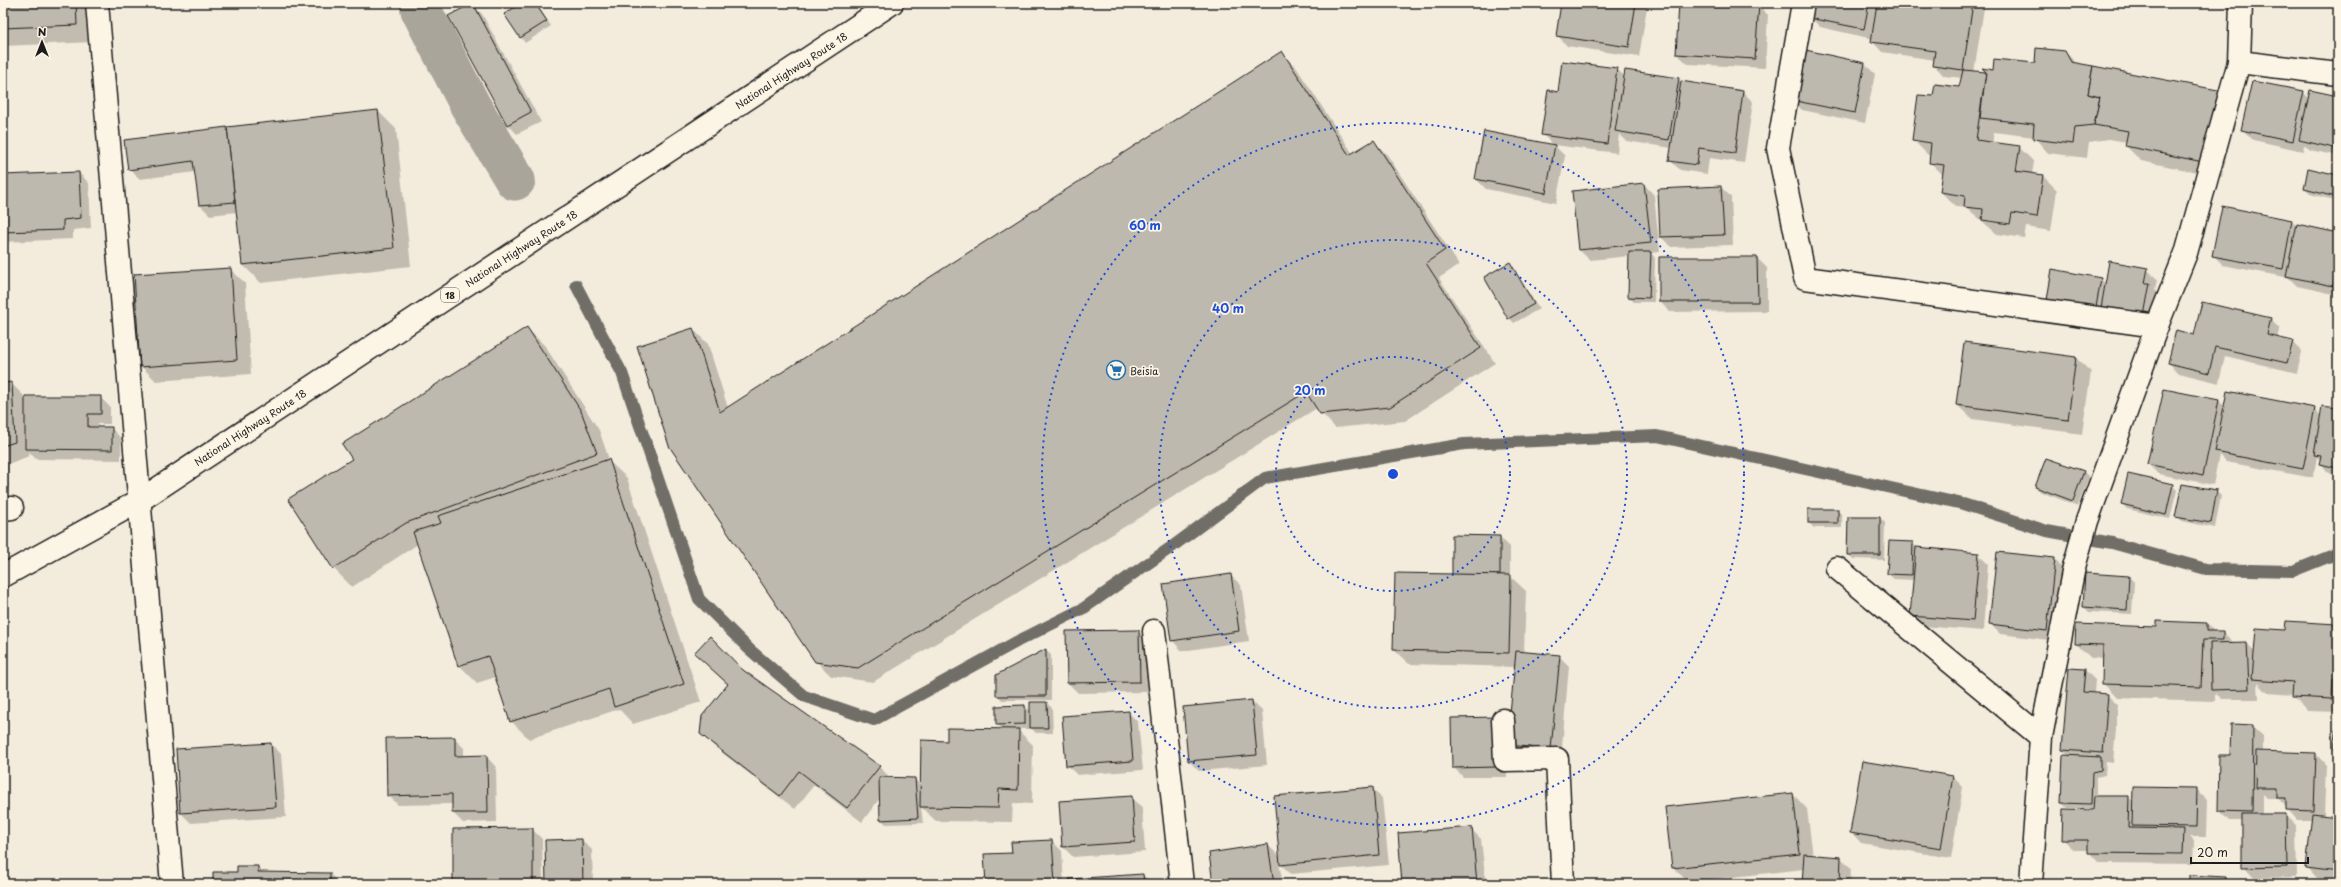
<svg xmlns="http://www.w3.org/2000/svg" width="2341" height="887" font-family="'Playpen Sans',sans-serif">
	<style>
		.shadow { fill: #0003 }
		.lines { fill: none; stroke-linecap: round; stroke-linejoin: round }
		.stream { stroke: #716e68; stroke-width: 12 }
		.canal { stroke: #aaa59b; stroke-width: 41 }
		.building { fill: #beb9ae; stroke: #1c1c1c }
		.minor-casing { stroke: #1c1c1c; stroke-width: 25 }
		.highway-casing { stroke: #1c1c1c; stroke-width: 25 }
		.minor { stroke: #fcf5e5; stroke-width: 22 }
		.highway { stroke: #fcf5e5; stroke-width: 22 }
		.ring { fill: none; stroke: #1d4ed8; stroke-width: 2; stroke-dasharray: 2 4 }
		.labels { text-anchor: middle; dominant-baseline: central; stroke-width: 3.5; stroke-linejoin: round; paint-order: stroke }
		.shield { fill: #fcf5e5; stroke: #5f5d58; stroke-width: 1 }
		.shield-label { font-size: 9px; font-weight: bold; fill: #1c1c1c }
		.street-label { font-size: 10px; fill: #1c1c1c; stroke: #fcf5e5 }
		.poi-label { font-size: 10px; fill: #1c1c1c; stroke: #fcf5e5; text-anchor: start }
		.centre { fill: #1d4ed8; stroke: #fcf5e5; stroke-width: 2 }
		.ring-label { font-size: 12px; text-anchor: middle; font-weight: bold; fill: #1d4ed8; stroke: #fcf5e5; stroke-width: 3.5; stroke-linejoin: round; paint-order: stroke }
	</style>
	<rect width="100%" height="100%" fill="#f3ecdd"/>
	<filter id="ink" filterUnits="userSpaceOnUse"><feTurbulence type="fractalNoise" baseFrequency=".025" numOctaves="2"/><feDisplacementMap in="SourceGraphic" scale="8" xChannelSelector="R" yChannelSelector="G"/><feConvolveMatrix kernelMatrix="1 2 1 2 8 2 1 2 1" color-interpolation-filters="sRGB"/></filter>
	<g filter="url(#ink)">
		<g class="shadow">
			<path d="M3,3h90l1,39 -91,4z"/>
			<path d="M523,3h13l15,23 -26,17 -20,-28z"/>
			<path d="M1562,3h81l4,4 -8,50 -72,-11 -10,-11z"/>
			<path d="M1680,3l78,2 10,10 -3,53 -77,-4 -11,-10z"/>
			<path d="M1813,3h166l5,5 -10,64 14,1 47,-9 30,-12 12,12 160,43 -15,70 -81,-16 -15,-15 1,-4 -18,-3 -20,3 -2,16 -39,-5 -14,-16 -40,-5 -2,12 27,3 15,15 -2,12 11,2 14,14 -6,41 -25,-4 -2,11 -27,-4 -30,-26 -11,-1 -15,-15 3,-16 -14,-14 1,-7h-3l-15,-15 21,-43 25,-9 3,-10 -18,-2 -10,-11 1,-5 -53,-8 -10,-11 1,-2 -53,-12 -10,-10z"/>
			<path d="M472,4l10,10 59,108 -24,12 -10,-10z"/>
			<path d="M1802,51l63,13 10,10 -10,49 -63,-13 -10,-10z"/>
			<path d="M1281,53l15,14 57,87 21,-13 14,15 71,109 -20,13 56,85 -90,58 -70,7 -18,-20 -444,274 -42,-6 -15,-15 -146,-215 23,-117 15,15 20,64z"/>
			<path d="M1617,69l8,8 53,2 3,3 62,10 10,10 -9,61 -35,-5 -2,16 -27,-4 -10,-10 2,-12 -46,-7 -7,-7 -2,19 -63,-8 11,11 -9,47 -70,-14 -10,-10 78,-33 -12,-12 17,-41z"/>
			<path d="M2303,92l6,6 29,-1v59l-28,-6 -6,-5 -1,6 -50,-11 -10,-10z"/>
			<path d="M378,111l18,18 15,137 -150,17 -18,-18 -6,-53 -27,3 -10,-10 -4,-33 -56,7 -11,-10 -4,-28z"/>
			<path d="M2309,169l29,7v25l-28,-7 -5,-5z"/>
			<path d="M79,173l10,10 2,45 -18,2v9l-70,3v-66z"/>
			<path d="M1644,184l10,11 6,57 -9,1 4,5 -1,44h-20l-5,-5 1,-41 -40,4 -11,-10z"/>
			<path d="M1721,187l10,10 2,48 -62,2 -10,-10z"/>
			<path d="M2292,221l6,6 40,7v61l-41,-9 -8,-8 -66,-13 -10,-10z"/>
			<path d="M1757,258l10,10v43l-97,1 -10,-10z"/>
			<path d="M1510,263l29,46 -25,14 -5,-5z"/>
			<path d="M230,269l15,14 6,91 -95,7 -15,-15z"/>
			<path d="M2147,269l10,10 -2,11 4,5 -6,36 -96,-16 44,-36 5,5z"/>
			<path d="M2270,319l10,10 -2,9 14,4 10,10 -5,21 -72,-17 -6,27 -40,-10 -10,-10 26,-27z"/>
			<path d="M527,328l18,18 54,84 11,32 17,16 74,224 -68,22 -14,-15 -90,30 -18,-18 -15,-44 -19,6 -18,-18 -41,-121 -66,43 -18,-18 -44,-69 63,-41z"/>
			<path d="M1965,343l111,15 15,14 -9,62 -110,-15 -15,-14z"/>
			<path d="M11,383l14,14h75l10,10v17h-12v4h13l10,10v22l-85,-1 -7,-7v4l-21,8 1,24h-6v-104z"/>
			<path d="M2165,390l54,11 6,6 89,2 7,7 17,-7v66l-8,-1 -10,-10 1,-3 -4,-4 -4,21 -87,-16 -7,-7 -6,30 -55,-11 -10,-10z"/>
			<path d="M2047,459l37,13 5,5 -11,29 -37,-14 -5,-5z"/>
			<path d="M2172,485l5,5 -7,29 -43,-10 -5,-5z"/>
			<path d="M2216,491l5,5 -6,32 -33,-7 -5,-5z"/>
			<path d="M1837,510l5,5v13h-28l-5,-5z"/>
			<path d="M1880,518l5,5 -1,37 -31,-1 -5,-5z"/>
			<path d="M1500,537l10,10v29l16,15 -2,61 35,4 10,10 -8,93 -43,-4 -10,-10 8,-78 -107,-3 -15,-14 59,-75z"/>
			<path d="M1913,543l5,6 60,5 10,10 -5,67 -61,-5 -10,-10 2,-36 -20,-1 -6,-5z"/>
			<path d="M2055,559l10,11 -8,71 -57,-7 -10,-10z"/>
			<path d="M2086,574l43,3 5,5 -2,32 -43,-2 -5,-5z"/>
			<path d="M1230,575l11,10 8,56 -67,10 -10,-11z"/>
			<path d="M2207,624l8,8h8l11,11h13l8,9 31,-21 52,-6v87l-31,-1 -14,-16 -25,-2 -10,-10 1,16h-37l-7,-6v8l-98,-3 -14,-15 1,-24 -13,-1 -15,-14 82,-16z"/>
			<path d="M1138,631l10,10 1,51 -71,1 -10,-10z"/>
			<path d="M1046,650l5,5v45h-49l-5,-5v-20z"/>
			<path d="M695,653l48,17 136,97 12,11 24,1 6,7 27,-44 55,-12 -6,-6v-17l28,-1 6,6v-9h16l5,5 1,25h-17l-6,-6v2h-13l16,16 -1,59 -19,-1 -1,19 -76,-1 -15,-14 2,16 -37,1 -5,-5 -1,-21 -18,24 -48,-37 -19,24 -79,-61 -15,-14 27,-49z"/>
			<path d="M2070,669l15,1 10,10 -1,13 13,2 11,10 -5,58 -7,-1 -1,13 -9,2v20h32l6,5v-14l63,1 10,10 -1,38h-16l4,4 -1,23 -94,-1 -10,-11v-2h-15l-11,-11 31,-28v-2l-27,-1 -5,-5 8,-46 -7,-7z"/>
			<path d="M1252,701l10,10 5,54 -68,6 -10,-10z"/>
			<path d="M1128,712l10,10 5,48 -66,5 -10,-10z"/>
			<path d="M2253,726l10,10v17l53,1 10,11 -2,52 14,1v62l-21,-2 -10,-11 5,-47h-15l-19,-22h-12l-4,-4v21h24l10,10 1,52 -43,1 -10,-11 -1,-46h-14l-10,-10 12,-55z"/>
			<path d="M1506,728l1,49h-44l-10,-10z"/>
			<path d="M454,738l10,10v9l22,-1 10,11 1,55 -34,1 -10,-10v-9l-55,1 -10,-10z"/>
			<path d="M271,744l10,10 5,63 -95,6 -10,-10z"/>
			<path d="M1863,762l90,15 10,10 -12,71 -90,-15 -10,-11z"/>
			<path d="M1372,788l10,10 7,67 -98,9 -12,-11 4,21h-69l54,-39 12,12z"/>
			<path d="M1793,794l14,15 6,47 28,2 10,10 -1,16h-47l1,-15 -116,13 -15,-15z"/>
			<path d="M1131,797l11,10 3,45 -72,5 -10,-10z"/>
			<path d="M532,829l10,10 1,45h-89z"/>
			<path d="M1471,829l10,10 5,45h-83z"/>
			<path d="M582,840l10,10 1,34h-46z"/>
			<path d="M1052,841l10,10 2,33h-77l26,-30z"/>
			<path d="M258,867l6,6 66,1 10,10h-126z"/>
			<path d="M1143,875l9,9h-81z"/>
			<path d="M2225,878l5,6h-39z"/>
		</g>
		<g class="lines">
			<path class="stream" d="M576,285l46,88 77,226 50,50 55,47 70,24 144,-79 66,-33 89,-62 92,-68 199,-34 193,-8 306,68 84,27 65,12 94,26 87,2 45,-18"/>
			<path class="canal" d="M420,3l1,7 49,95 45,75"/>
		</g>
		<g class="building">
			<path d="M3,3h73l1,22 -74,3z"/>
			<path d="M473,3l58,109 -24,13 -59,-109z"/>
			<path d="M522,3h13l12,18 -27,17 -16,-24z"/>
			<path d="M1561,3h75l-7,44 -73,-11z"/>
			<path d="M1679,3l80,1 -4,55 -79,-5z"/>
			<path d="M1812,3h57l-5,26 -55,-11z"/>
			<path d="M1877,3h96l-10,67 -30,-4 2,-15 -64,-9z"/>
			<path d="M2036,48l29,3 6,11 22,4 -5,28 12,3 -6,28 -19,2 -2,17 -40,-5 1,-15 -54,-6 6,-46 -4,-4 11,2 1,-11 41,4z"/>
			<path d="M1801,49l64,14 -10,50 -64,-13z"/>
			<path d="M1282,51l67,104 25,-15 71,110 -19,13 55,85 -91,59 -70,7 -14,-22 -448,276 -43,-6 -146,-216 -32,-100 56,-18 27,84z"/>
			<path d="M1562,61l55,7 -10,76 -66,-9 7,-45 10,2z"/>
			<path d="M2093,66l130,25 -15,72 -83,-17 3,-15 -34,-6 6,-28 -12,-3z"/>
			<path d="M1625,70l54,8 -10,62 -54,-9z"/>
			<path d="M1963,70l23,2 -10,68 44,6 -4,25 27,4 -6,42 -25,-4 -2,11 -28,-4 1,-11 -19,-2 1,-11 -25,-4 4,-27 -15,-2 2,-20 -19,-3 6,-45 15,1 2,-12 24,3z"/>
			<path d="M1681,81l62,10 -8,62 -36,-5 -2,17 -28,-4z"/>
			<path d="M2252,81l52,10 -11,50 -52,-11z"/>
			<path d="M2310,90l28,6v53l-39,-9z"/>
			<path d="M378,110l16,138 -152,17 -15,-138z"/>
			<path d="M227,127l8,75 -36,3 -6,-44 -65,9 -4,-30z"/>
			<path d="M1484,131l71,14 -9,48 -71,-14z"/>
			<path d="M2308,168l30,7 -2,22 -32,-8z"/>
			<path d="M79,172l2,46 -18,2v10l-60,2v-57z"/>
			<path d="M1644,183l7,60 -73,7 -6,-59z"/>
			<path d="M1721,186l3,49 -64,2 -2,-48z"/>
			<path d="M2222,206l70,14 -9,49 -71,-13z"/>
			<path d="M2297,224l41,9v31l-5,22 -47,-10z"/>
			<path d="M1629,252h22l-2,46 -21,-1z"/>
			<path d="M1659,257h98l1,45h-99z"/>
			<path d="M2109,261l39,7 -3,15h5l-7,38 -43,-7z"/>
			<path d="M1510,262l24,42 -26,15 -24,-42z"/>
			<path d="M231,268l6,92 -97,7 -6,-93z"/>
			<path d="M2052,269l49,9 -6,35 -49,-7z"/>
			<path d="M2202,302l69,16 -4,17 26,6 -6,22 -72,-16 -6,26 -41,-10 8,-33 18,5z"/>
			<path d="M527,327l54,84 16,42 -191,70 -73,46 -45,-70 64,-40 -10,-15z"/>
			<path d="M1964,342l112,15 -8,63 -112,-15z"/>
			<path d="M12,382l3,60 -12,4v-63z"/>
			<path d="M2164,389l55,11 -16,76 -56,-12z"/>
			<path d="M2227,391l88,17 -12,61 -88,-17z"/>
			<path d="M25,396h76v18h-13v13h24v23l-87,-1z"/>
			<path d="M2322,406l16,2v60l-19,-4 2,-8 -7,-1z"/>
			<path d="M2046,458l38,13 -11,30 -38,-14z"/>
			<path d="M609,459l75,225 -70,23 -5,-18 -99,33 -22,-66 -30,10 -45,-134 28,-9 -3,-7z"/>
			<path d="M2128,474l45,10 -7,31 -45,-11z"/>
			<path d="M2182,484l35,6 -6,33 -36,-6z"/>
			<rect x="1808" y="509" width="30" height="14"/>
			<path d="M1848,517h32v38h-33z"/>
			<path d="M1452,535l48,1v39h-48z"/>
			<path d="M1889,541l24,1 -1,33 -25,-1z"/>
			<path d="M1916,547l63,6 -6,68 -63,-5z"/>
			<path d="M1997,552l58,6 -8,73 -58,-7z"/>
			<path d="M1395,573l116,2 -2,78 -116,-3z"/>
			<path d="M2085,573l44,3 -2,34 -44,-3z"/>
			<path d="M1231,574l8,57 -68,10 -8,-57z"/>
			<path d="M2338,614v66l-5,-1 -1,20 -40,-2 1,-15 -41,-3 4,-51 29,2 1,-9 51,3z"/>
			<path d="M2157,621l50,2v8h16v9h-20l-2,47 -99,-3 1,-39 -28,-1 1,-20 81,3z"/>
			<path d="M1139,630l1,52 -73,1 -1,-52z"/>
			<path d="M710,636l33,34 137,96 -33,42 -48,-37 -19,25 -80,-62 2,-18 26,-32 -34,-31z"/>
			<path d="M2247,642l2,47 -38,1 -1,-47z"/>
			<path d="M1046,649v47h-50v-21z"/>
			<path d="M1516,651l44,4 -9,94 -44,-4z"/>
			<path d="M2069,668l16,1 -2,23 25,2 -5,59 -41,-3z"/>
			<path d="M1252,700l5,55 -69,6 -5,-54z"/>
			<path d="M1030,702h17l1,26h-18z"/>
			<path d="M1025,705v19l-29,1v-19z"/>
			<path d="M1129,711l4,50 -67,5 -4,-50z"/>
			<path d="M2338,716v34l-4,-1z"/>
			<path d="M1496,717l1,50 -45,1 -1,-50z"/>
			<path d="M2231,724l22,1 -1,87 -34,-1 1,-56h11z"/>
			<path d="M947,728l72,1 -1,61 -19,-1 -1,19 -78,-1 1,-67 26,1z"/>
			<path d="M455,737v19l32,-1 1,58h-36v-19l-65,2 -1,-58z"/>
			<path d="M271,743l5,64 -96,6 -4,-64z"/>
			<path d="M2256,751l60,2 -2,58 -28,-1v-12h-9v-10h-22z"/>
			<path d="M2063,755l38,2v13l-9,2 -1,32 -30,-1z"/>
			<path d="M1862,761l91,15 -12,72 -91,-15z"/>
			<path d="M879,777l36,1 3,40 -38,2z"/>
			<path d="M1373,787l6,68 -99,10 -6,-69z"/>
			<path d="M2133,787l64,1 -1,39 -64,-1z"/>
			<path d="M1793,793l7,61 -128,14 -7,-61z"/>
			<path d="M1132,796l3,46 -73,5 -3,-46z"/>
			<path d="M2094,796h35l-1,32 56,1 -1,25 -95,-1v-13h-26l1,-31 30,1z"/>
			<path d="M2242,814h44l1,53 -45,1z"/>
			<path d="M2312,814l26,3v55l-32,-4z"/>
			<path d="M1472,827l5,57h-75l-4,-51z"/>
			<path d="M533,828v56h-80v-55z"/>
			<path d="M582,839l1,45h-37l-1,-44z"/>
			<path d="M1052,840l3,44h-69l-2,-30 28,-1 -1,-11z"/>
			<path d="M1268,844l6,40h-61l-4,-31z"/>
			<path d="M1804,854l37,3 -1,27h-38z"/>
			<path d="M237,866h21v6l72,1v11h-117v-12h24z"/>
			<path d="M1143,874l1,10h-74l-1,-5z"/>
			<path d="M2190,875l35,2v7h-35z"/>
			<path d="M2274,879l2,5h-22z"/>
		</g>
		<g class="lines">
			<g class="minor-casing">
				<g id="minor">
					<path d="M97,3l75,881"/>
					<path d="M1803,3l-25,145 27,130 352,48"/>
					<path d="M2239,62l99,12"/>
					<path d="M3,509l9,-1"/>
					<path d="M1837,568l204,169"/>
					<path d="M1154,631l28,253"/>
					<path d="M1503,720l2,40 52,-1 6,125"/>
					<path d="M2031,884l10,-147 33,-170 13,-46 70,-195 29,-73 53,-191 2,-59"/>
				</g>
			</g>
			<g class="highway-casing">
				<path id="highway" d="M3,576l136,-75 753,-498"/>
			</g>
			<use href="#minor" class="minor"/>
			<use href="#highway" class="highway"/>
		</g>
	</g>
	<g class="ring">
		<circle cx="1393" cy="474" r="117"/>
		<circle cx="1393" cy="474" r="234"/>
		<circle cx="1393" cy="474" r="351"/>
	</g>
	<defs>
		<g id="supermarket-ring" transform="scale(1)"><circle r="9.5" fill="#fcf5e5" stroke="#1f6fb2" stroke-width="1.5"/><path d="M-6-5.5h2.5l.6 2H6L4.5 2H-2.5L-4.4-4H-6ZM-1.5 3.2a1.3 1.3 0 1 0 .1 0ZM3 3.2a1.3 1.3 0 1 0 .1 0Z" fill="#1f6fb2"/></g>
	</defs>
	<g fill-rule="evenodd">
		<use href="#supermarket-ring" x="1116" y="370"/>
	</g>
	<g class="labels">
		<rect class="shield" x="441" y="288" width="18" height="14" rx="3"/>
		<g class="shield-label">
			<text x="450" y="295">18</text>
		</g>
		<g class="street-label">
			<text transform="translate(791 70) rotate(-33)">National Highway Route 18</text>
			<text transform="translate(521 248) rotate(-33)">National Highway Route 18</text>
			<text transform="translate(250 427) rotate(-33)">National Highway Route 18</text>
		</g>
		<g class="poi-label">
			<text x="1130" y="370">Beisia</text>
		</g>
	</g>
	<circle cx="1393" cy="474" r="6" class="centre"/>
	<g class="ring-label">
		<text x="1145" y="230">60 m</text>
		<text x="1228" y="313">40 m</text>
		<text x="1310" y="395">20 m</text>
	</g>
	<rect width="2341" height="887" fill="none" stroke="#fcf5e5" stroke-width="16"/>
	<rect x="8" y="8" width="2325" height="871" fill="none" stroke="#1c1c1c" stroke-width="1.5" filter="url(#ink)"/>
	<g transform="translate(42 42)" stroke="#fcf5e5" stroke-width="3" paint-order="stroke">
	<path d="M0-3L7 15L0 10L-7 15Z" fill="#1c1c1c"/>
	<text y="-6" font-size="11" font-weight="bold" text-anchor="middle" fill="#1c1c1c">N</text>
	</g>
	<path d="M2191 857v6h117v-6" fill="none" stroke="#1c1c1c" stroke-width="2"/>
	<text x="2197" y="857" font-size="12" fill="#1c1c1c" stroke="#fcf5e5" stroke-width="3" paint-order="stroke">20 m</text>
</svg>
